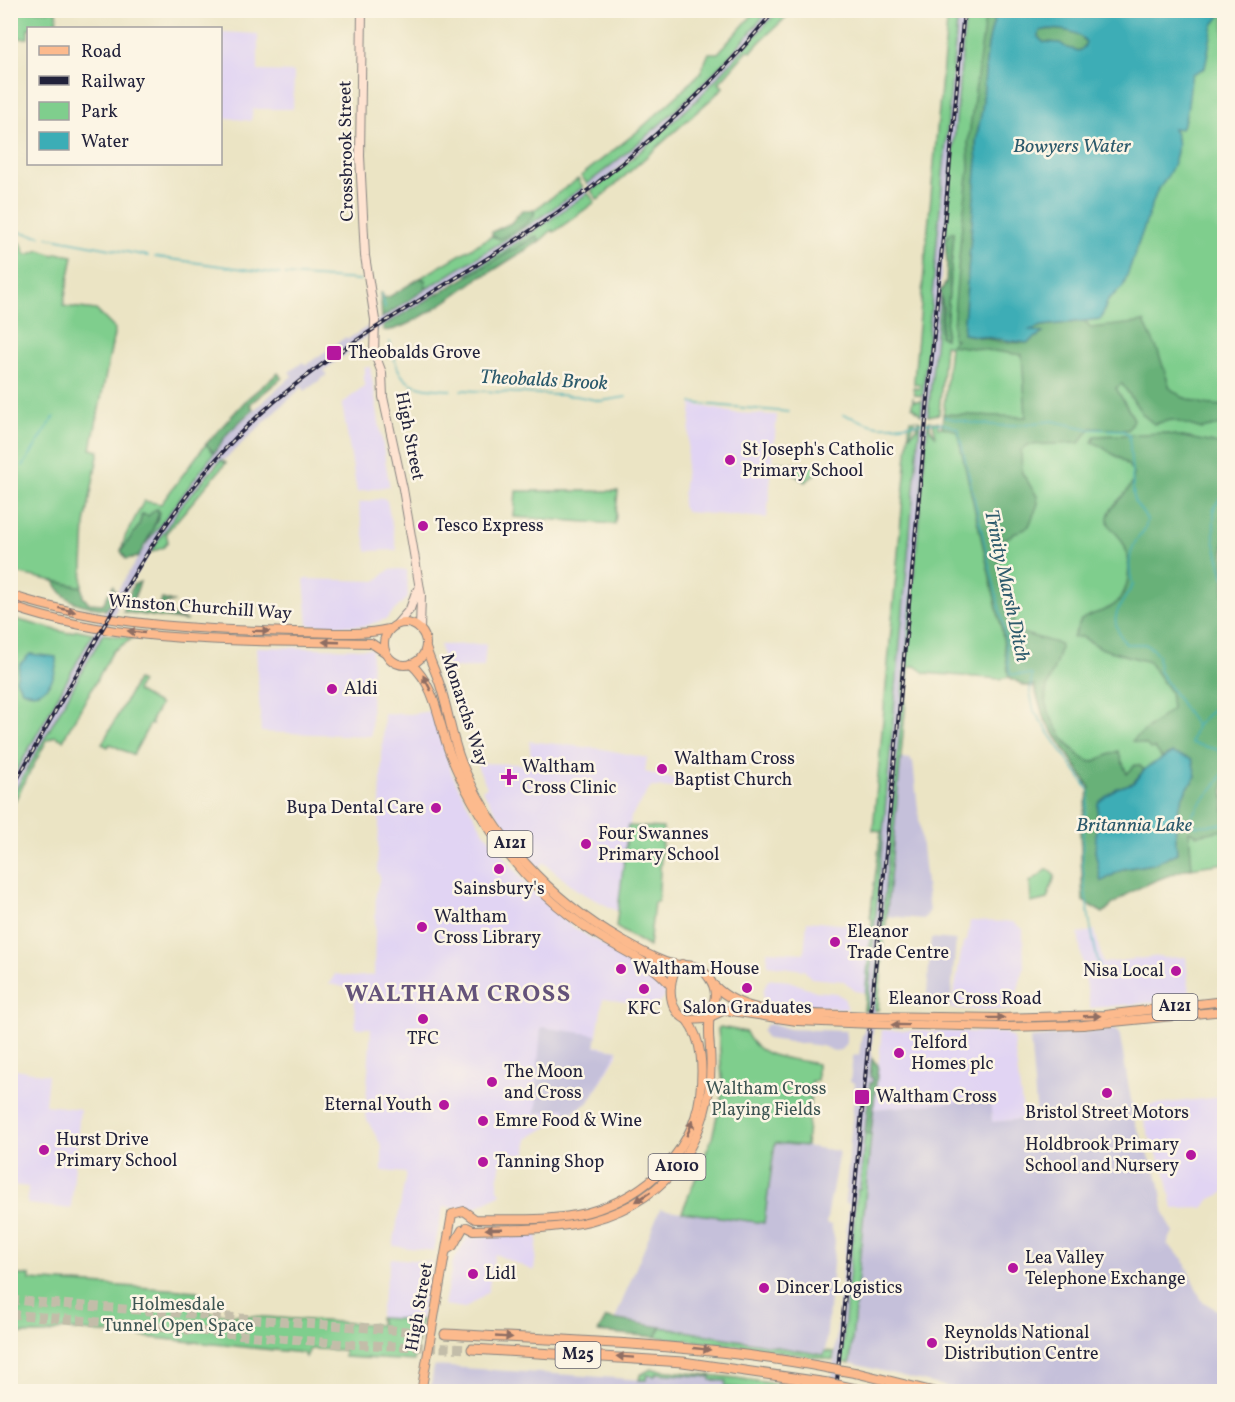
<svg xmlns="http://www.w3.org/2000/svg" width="1235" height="1402" font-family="Vollkorn,serif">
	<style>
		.built { fill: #e1d4f3 }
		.industrial { fill: #c5c0da }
		.green { fill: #7fce8d; stroke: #507864; stroke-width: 1.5 }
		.forest { fill: #67b178; stroke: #446a5a; stroke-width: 1.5 }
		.water { fill: #3cadb6; stroke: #2f6878; stroke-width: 1.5; fill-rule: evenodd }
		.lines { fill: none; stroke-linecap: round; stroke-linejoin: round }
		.stream { stroke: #3cadb6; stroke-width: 1.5 }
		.highway-tunnel { stroke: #c3bda9; stroke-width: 9; stroke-dasharray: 9 4.5; stroke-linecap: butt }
		.secondary-casing { stroke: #868380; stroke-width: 10 }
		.primary-casing { stroke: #868380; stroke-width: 10 }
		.highway-casing { stroke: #868380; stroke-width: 11 }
		.secondary { stroke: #fee3d1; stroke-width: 8 }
		.primary { stroke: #fcba8d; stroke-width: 8 }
		.highway { stroke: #fcba8d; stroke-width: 9 }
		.rail-casing { stroke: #22223b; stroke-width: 4 }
		.rail { stroke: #fcf5e5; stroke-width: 1.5; stroke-dasharray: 4.5; stroke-linecap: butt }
		.primary-bridge-casing { stroke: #868380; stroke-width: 10; stroke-linecap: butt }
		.highway-bridge-casing { stroke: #868380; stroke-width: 11; stroke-linecap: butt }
		.primary-bridge { stroke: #fcba8d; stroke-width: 8 }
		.highway-bridge { stroke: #fcba8d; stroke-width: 9 }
		.oneway { fill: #8f6e64 }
		.poi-dot { fill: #b5179e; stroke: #fcf5e5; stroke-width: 2 }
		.labels { text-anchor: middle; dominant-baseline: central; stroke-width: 5; stroke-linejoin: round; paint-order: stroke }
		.shield { fill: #fcf5e5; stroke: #63616e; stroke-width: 1.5 }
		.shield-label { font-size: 16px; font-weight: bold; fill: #22223b }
		.street-label { font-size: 18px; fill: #22223b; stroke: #fcf5e5 }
		.poi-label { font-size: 18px; fill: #22223b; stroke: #fcf5e5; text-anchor: start }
		.park-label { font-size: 18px; fill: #3e5654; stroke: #fcf5e5 }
		.water-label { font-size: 20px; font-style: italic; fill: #2c5a6c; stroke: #fcf5e5 }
		.district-label { font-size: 24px; font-weight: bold; letter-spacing: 1.5px; fill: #64537a; stroke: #fcf5e5 }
	</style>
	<rect width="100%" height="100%" fill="#fcf5e5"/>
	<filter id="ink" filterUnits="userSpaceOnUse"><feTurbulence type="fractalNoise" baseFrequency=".0167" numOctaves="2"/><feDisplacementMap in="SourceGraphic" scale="12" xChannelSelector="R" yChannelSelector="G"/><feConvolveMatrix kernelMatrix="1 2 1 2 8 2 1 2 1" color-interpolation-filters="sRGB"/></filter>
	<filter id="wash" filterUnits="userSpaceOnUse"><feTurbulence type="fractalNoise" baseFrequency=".008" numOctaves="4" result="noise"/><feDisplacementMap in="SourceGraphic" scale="24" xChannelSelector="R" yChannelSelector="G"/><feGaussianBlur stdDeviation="1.35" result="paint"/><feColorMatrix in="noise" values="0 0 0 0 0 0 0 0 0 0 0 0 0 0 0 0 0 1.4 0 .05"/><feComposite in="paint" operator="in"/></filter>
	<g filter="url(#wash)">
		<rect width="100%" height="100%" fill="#ebe4c4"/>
		<g class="built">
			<path d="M221,32l37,2v37l36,1 -1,37h-40l-2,12 -30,-4z"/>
			<path d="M364,367h6l19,116v3l-32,6 -15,-88 22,-18z"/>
			<path d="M692,404l43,9 42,2 -10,103 -81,-6 -4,-6z"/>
			<path d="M384,498l3,3 10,49 -30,1 -9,-48z"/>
			<path d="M399,569l8,1 1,27 -22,22 -21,7 -57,-1 -4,-46 72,2 13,-11z"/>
			<path d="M486,644l-2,23 -40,1 -4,-23z"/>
			<path d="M256,647l116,2 -1,87 -110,-4z"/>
			<path d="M433,711l19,63 16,31 16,27 45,55 42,39 88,52 5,8 1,11 -7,6 -7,2 -48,-6 -8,47 23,4v3l-29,49 -62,37 -1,16 -19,-2 1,6 -7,3 -3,18v9l3,5 -28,15 -30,-2 -9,44 -41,-5 13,-73 -24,-2v-24l-17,-31 6,-88h-15l-2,-39 -25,-5 6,-10 19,3 20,-2 2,-83 4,-15 -3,-6 7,-158 25,1z"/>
			<path d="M529,741l74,8 44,9 -2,14 33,8 -1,8 -26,-1 -20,30 -14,94 -40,-21 -34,-28 -5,7 -39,-52 -17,-27 5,-3 -9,-19v-5l42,1 5,3 7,-3z"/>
			<path d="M807,921l64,6 -5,66 -11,-2 -11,-10 -33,-3 -7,-8 -36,-5 -1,-14 37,2z"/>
			<path d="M970,921l43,1 10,7 1,39 -12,42 -61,-1 12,-67 4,-1z"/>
			<path d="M1095,930l8,33 58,-7 1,2 24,-1 3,37 -8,6 -91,8 -12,-74z"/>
			<path d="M772,979l17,2 27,10 20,2 8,5 4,11 -81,-6 -4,-6 1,-8 3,-8z"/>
			<path d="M882,1030l123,3 8,5 11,81 -32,3 -2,-23 -116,10z"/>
			<path d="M10,1068l38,7 -3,30 35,4 -9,100 -44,-5 1,-17 -17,-2z"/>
			<path d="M1220,1097l1,20h3v76l-13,6 -8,9 -30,1 -7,-34 -18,-41 -6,-20 6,-9z"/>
			<path d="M525,1233h10l3,4 -4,34 -39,-17 -7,38 -23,16 -21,-3 9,-44 14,-23z"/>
			<path d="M391,1258l41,4 -11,58 -42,-2z"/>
		</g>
		<g class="industrial">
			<path d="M768,11h10l-58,66 -49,47 -79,66 -5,-6 22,-16z"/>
			<path d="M958,11h8l-38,405 -7,-1z"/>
			<path d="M583,187l4,6 -29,23 -205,129 1,4 -30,21 3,5 -22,16 -3,-4 -77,72 -9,4 -35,43 -46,70 -124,222v-17l96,-174 53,-84 68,-90 64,-57 -3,-4 14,-10 3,3 40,-28 2,2 187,-118z"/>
			<path d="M920,426h7l-53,584 -4,67 3,1 -1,6h-3l-9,106h-3l-18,201 -8,1 18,-188 -4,-1 10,-120 -5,-1 3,-26 6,-1 3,-20 2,-1z"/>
			<path d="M901,758l10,1v3h2l16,150 -5,7 -38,-3z"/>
			<path d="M931,938l25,2 -6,68h-24z"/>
			<path d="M771,1024l18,5 57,2 1,12 -6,7 -7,1 -12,-5 -55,-7 -5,-8 4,-6z"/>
			<path d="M541,1027l56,8 -2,12 23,3 -29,52 -22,13 -2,-7 -30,6 3,-14 -3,-3z"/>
			<path d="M1111,1029l7,2 2,5 15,87 24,57 5,32 9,20 -6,12 16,15 19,42 22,13v77h-261l-113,-28 24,-254 116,-10 2,23 45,-4 -7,-80z"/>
			<path d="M775,1142l64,9 -13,73 5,1 4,16 -10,114 -210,-36 45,-110 104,14z"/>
			<path d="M434,1366l212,14 1,-5 26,-1 39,4v2l14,1v6l36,3 -332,2z"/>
		</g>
		<g class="green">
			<path d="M11,10l46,1 -1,17h-28v10h-17z"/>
			<path d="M757,10l11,1c-52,65 -115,123 -181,173l-6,-8 57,-45 41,-37 21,-21 9,-20h9z"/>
			<path d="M778,11h14c-13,15 -29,25 -41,41l-3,-2 -29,33 4,4 -4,5 -121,108 -7,-9 34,-26 71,-64z"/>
			<path d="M948,11h10l-37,404 -9,-9 1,-9v4h9v-5l-7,-1 -2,-7 6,1 1,-4 -6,-1v-4z"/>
			<path d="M966,11h258v852c-11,2 -22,3 -32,5 -31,5 -68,23 -89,45l-20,-12 -3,-74 10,-39 -46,-70 -10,-31 -9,-1 -16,-9 -9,2 -75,-6 -10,-7 -6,1 -31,343h-4l54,-588 2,-1v7l6,9 -3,-15h5v6l4,-1 8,-81 -5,-1 -6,69 -11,2 12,-119c4,13 -1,25 0,39l5,2 9,-106 -9,8z"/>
			<path d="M578,179l5,8 -48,34 -109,68 -1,-9 -5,-2 72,-42 8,3 23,-13 11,-11v-5z"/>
			<path d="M588,193l7,9 -41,30 -2,-2 -12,11 -6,-4 -61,37h-6l56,-35z"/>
			<path d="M10,241l11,2 4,10 3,2 11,-5 15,5 3,-2 16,3 -10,50 33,4 19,19 -24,120 8,2 -14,73 -3,63 -71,-15z"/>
			<path d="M910,420h5l-5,15 7,-7 1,-8 2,1 -53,589h-3l8,-91 -2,-1 11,-87 -8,-1z"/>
			<path d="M206,444l8,9 -69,92 13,-27v-9l-10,7 -6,-2 -3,12 -18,25 4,-14 19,-36 17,3z"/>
			<path d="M221,460l5,3 -60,70 2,8 -4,6 -14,6 31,-47z"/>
			<path d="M775,462l50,5 -20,15z"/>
			<path d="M516,491h102l-3,33 -101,-7z"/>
			<path d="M11,618l57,15 10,-3 15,3 -82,148z"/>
			<path d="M103,634l30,4 -20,13 -50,89 -8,-4 -8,4 -36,68v-10z"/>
			<path d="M137,680l4,2 -5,9 24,14 -8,14v6l-2,-1 -17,31 -23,-11 -2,3 -6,-3z"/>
			<path d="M628,826l35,2 -5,74h-4l-5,45 -33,-20z"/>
			<path d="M1048,869l7,7 -8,23 -16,4 -1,-21z"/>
			<path d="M720,1027l26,5c12,29 45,25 71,32v17h-5l-6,65 -31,-3 -11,80 -82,-11 30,-74 11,-49 -5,-60z"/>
			<path d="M865,1133l6,1 -21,229h-9l16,-173 3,-1z"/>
			<path d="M11,1275h19v5l167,11 13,22 171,12 -2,-7 42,2 -7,41 -70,-4v-7l-34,-1 -4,8 -3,-4 -239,-24 -18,5h-35z"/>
			<path d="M661,1327l163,28 1,-4 9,1 -1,8 -91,-14 -86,-9z"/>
			<path d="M651,1369l85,9 85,13h-59l-37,-4 1,-6 -15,-1v-3l-55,-4 -1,3 -8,-1 -1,5h-7l1,-5z"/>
		</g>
		<g class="forest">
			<path d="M986,11h12c-14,31 -12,64 -16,98 -3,20 -8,30 -5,51l-14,174 39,8 25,1 15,-10 -13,-3 13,-4 43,-5 6,7 53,-6 14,29 12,37 12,9 22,7 20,2v18l-22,5 -30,-9 -18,4 -11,-9 -21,-31 -6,4 18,31 -6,11 -37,-2 -12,15 -52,2 -6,6 1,22 15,23 1,8 -9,22 -28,15 -3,19 17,68 6,5 39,11c0,18 -11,31 -14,48 -5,19 27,67 46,70l26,-11 9,23 8,-9h4l5,5 -11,13 -16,5 -22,63 7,30 21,-12 30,-5 24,-11c-3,-35 -3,-48 19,-77l-24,-23 -10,5 -7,-10 -5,1 -3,-4 -15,-4 40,-32 -2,-17 -21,-30 -46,-13 -21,-12h-9l8,-17c9,-7 20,-7 30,-13 20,-12 22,-47 11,-66 -4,-8 -15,-13 -14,-23 1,-20 54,-38 3,-65 -6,-4 -12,-9 -19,-11l3,-6 69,-3 60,12v58l-3,18 3,1v308l-27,5 -8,-4 3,36c-31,11 -65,22 -89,46l-20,-12 -3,-74 10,-39 -46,-70 -10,-33 -9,1 -16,-9 -8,-51 -44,-195 -15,-4 1,-13 83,3 -4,-62 -72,-10 6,-6 -4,-1 10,-114 7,-55 -1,-26z"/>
			<path d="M1040,30c15,-1 36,-2 46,12l-2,6 -5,3 -12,-3 -7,-5 -17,-1 -5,-5z"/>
			<path d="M522,210h12v6l-11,10 -23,13 -8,-3v-4l19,-9z"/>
			<path d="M951,232h3l-9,107 -5,-3 3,-28 -3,-16 6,-10 1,-19 -2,-23z"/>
			<path d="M537,236l3,5 -54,34 -5,1c-17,13 -79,59 -98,54v-4l11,-7z"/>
			<path d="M420,278l5,2 1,9 -44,29 -2,-25h2l2,5 5,-1z"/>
			<path d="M278,373l4,5 -32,26 3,5 -25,24 -14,20 -8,-9 42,-46z"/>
			<path d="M156,509l3,3c-2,10 -15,35 -21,45l-12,2 -5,-8 18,-25 3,-12 6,2z"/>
			<path d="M54,581l28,6 1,10 6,6 14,1 10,-18 3,7 -10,17c-23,-5 -42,-6 -52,-29z"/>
			<path d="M140,582l-8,21 27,7 3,-11 11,3 -10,3v8l25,8 -65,-9 10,-27z"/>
			<path d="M872,1059l6,6 -7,69 -6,-1 5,-50h2l1,-5 -3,-1z"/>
			<path d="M606,1318l55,9 -5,10 -58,-5z"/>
		</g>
		<g class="water">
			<path d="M998,11h226l-11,14 -8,43 -13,6c-4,19 -2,38 -11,55l-8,-1c12,20 -2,46 -16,63l-34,96 -15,13 -7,19 -59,7 -12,4 13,3 -16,10 -64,-9 14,-174c-3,-21 2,-31 5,-51 4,-34 2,-67 16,-98zM1049,29c13,1 28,1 37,13l-2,5 -5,4 -12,-3 -7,-5 -17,-1 -5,-5 2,-6z"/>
			<path d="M30,654l26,3c2,22 -12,43 -34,33l-6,-10 4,-16z"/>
			<path d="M1172,753l20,6 4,17c-22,29 -22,42 -19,77l-24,11 -30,5 -22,13 -6,-31 3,-48 19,-15 16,-5 14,-16z"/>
		</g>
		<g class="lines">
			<g class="stream">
				<path d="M10,230l30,6"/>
				<path d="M47,237l101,19"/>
				<path d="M155,257l125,17"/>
				<path d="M285,275l75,5"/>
				<path d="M382,294l3,14"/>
				<path d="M390,342c10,44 17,45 61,48"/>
				<path d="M461,390l115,6 25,5 25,-4"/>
				<path d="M692,403l97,9"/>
				<path d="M843,415c12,2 24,10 36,11 24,2 57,-10 79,3l45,194 7,51 22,1 -2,17 4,19 56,81c-2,12 -6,25 -7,37 -3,48 7,102 19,149"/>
				<path d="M944,417l28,6 33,3 48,-5 36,8 32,1 8,4 5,67 13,18c0,11 -5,13 -11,22 -8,14 -8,29 -3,44 -15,25 -27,33 -7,59h19l8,5 5,6 1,16 37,55"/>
				<path d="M23,466l31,-49"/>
				<path d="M1224,493l-10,14v33l10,38"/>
				<path d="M1224,698l-28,28 -5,17 28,7 5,14"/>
				<path d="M1224,771c-7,18 -25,28 -33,47l5,8 28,-2"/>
			</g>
		</g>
	</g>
	<g filter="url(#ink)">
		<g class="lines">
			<g class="highway-tunnel">
				<path d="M10,1300l435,34"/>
				<path d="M10,1314l335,30 127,5"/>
			</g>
			<g class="secondary-casing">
				<g id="secondary">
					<path d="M362,10l-2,146 5,100 10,64 -1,32 8,21 1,24 20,92 18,106 -1,34"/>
					<path d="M397,624l13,-15 6,-17 4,-3"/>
				</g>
			</g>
			<g class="primary-casing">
				<g id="primary">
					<path d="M10,595c91,30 189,35 284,37 32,0 64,4 95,-3"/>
					<path d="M10,606c114,40 242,34 361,37l15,10"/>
					<circle cx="405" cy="644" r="21"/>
					<path d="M426,648c4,12 9,23 13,34 9,26 12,53 22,79 30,75 90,139 160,179 14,8 29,16 44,22 18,7 32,-3 44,16 10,14 5,24 1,38 -2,10 -1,22 0,32 6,84 -36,151 -120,173 -37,9 -79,8 -117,9l-6,-3"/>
					<path d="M411,664c26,23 27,59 39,90 13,33 30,63 51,91 26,35 56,64 92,87 26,18 59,29 78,54"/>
					<path d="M682,964l-7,6c-7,18 -7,40 12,50l19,-1 19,-9 72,11 51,2"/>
					<path d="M715,986c31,32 91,27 133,29"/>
					<path d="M875,1016l126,2 104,-3 119,-14"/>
					<path d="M875,1024l132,3 76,-2 141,-14"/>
					<path d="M448,1249l5,-3 9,-16"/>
					<path d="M419,1392l3,-5 30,-173 12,-3 11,8c33,0 69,2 101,-4 61,-12 116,-57 124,-120 3,-26 3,-54 -13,-75"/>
				</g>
			</g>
			<g class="highway-casing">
				<g id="highway">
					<path d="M445,1334c129,7 257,10 384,34"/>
					<path d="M472,1349l211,13 145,21"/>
					<path d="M857,1373l77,19"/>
					<path d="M856,1389l12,3"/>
				</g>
			</g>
			<use href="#secondary" class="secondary"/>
			<use href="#primary" class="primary"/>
			<use href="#highway" class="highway"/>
			<g class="rail-casing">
				<g id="rail">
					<path d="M10,792c25,-45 51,-91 77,-136 48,-86 98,-173 171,-240 79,-72 174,-121 263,-179 96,-62 181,-138 254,-227"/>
					<path d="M836,1392l128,-1382"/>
				</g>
			</g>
			<use href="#rail" class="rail"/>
			<g class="primary-bridge-casing">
				<g id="primary-bridge">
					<path d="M848,1015l27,1"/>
					<path d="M848,1023l27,1"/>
				</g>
			</g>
			<g class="highway-bridge-casing">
				<g id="highway-bridge">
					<path d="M829,1368l28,5"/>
					<path d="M828,1383l28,6"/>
				</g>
			</g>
			<use href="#primary-bridge" class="primary-bridge"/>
			<use href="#highway-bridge" class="highway-bridge"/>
		</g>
		<defs><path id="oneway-solid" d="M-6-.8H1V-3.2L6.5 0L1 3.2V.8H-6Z" transform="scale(1.5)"/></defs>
		<g class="oneway">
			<use href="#oneway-solid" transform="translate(67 610) rotate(14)"/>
			<use href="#oneway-solid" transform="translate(261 631) rotate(1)"/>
			<use href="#oneway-solid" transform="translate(136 632) rotate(-173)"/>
			<use href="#oneway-solid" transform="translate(331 642) rotate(-178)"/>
			<use href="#oneway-solid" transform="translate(427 683) rotate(-117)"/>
			<use href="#oneway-solid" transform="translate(1092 1016) rotate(-2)"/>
			<use href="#oneway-solid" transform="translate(996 1018)"/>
			<use href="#oneway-solid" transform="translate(900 1025) rotate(-179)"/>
			<use href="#oneway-solid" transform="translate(690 1128) rotate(-67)"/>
			<use href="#oneway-solid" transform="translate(643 1197) rotate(147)"/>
			<use href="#oneway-solid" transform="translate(494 1229) rotate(178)"/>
			<use href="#oneway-solid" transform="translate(504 1337) rotate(3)"/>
			<use href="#oneway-solid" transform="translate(702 1349) rotate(6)"/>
			<use href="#oneway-solid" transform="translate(625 1357) rotate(-176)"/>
		</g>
	</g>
	<g class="poi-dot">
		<rect x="326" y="345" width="16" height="16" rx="3"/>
		<circle cx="730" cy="460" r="6"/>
		<circle cx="423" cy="526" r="6"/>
		<circle cx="332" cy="689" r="6"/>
		<circle cx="662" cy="769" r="6"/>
		<path d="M506 768h6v6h6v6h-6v6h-6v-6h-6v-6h6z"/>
		<circle cx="436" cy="808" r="6"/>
		<circle cx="586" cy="844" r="6"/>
		<circle cx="499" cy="869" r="6"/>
		<circle cx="422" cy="927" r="6"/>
		<circle cx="835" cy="942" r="6"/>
		<circle cx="621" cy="969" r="6"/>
		<circle cx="1176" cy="971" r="6"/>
		<circle cx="747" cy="988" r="6"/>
		<circle cx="644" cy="989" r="6"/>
		<circle cx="423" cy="1019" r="6"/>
		<circle cx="899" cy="1053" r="6"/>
		<circle cx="492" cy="1082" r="6"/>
		<circle cx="1107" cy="1093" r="6"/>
		<rect x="854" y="1089" width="16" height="16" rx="3"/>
		<circle cx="444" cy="1105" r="6"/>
		<circle cx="483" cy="1121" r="6"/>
		<circle cx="44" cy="1150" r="6"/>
		<circle cx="1191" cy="1155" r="6"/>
		<circle cx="483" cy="1162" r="6"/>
		<circle cx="1013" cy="1268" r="6"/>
		<circle cx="473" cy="1274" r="6"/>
		<circle cx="764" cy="1288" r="6"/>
		<circle cx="932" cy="1343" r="6"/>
	</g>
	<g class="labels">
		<g class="shield">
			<rect x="487.5" y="831" width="45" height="26" rx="4.5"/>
			<rect x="1152.5" y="994" width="45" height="26" rx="4.5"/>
			<rect x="648.5" y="1154" width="57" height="26" rx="4.5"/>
			<rect x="555.5" y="1342" width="45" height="26" rx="4.5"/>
		</g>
		<g class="shield-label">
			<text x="510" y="844">A121</text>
			<text x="1175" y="1007">A121</text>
			<text x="677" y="1167">A1010</text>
			<text x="578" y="1355">M25</text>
		</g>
		<g class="street-label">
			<text transform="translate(347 151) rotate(-91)">Crossbrook Street</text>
			<text transform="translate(409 436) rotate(79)">High Street</text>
			<text transform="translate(200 608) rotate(4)">Winston Churchill Way</text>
			<text transform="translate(464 710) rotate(72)">Monarchs Way</text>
			<text x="965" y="999">Eleanor Cross Road</text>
			<text transform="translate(420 1307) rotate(-80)">High Street</text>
		</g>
		<g class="poi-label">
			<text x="348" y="353">Theobalds Grove</text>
			<text x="742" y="450">St Joseph's Catholic<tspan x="742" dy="21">Primary School</tspan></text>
			<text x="435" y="526">Tesco Express</text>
			<text x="344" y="689">Aldi</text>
			<text x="674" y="759">Waltham Cross<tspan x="674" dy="21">Baptist Church</tspan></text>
			<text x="522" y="767">Waltham<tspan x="522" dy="21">Cross Clinic</tspan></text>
			<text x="424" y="808" text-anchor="end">Bupa Dental Care</text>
			<text x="598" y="834">Four Swannes<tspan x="598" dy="21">Primary School</tspan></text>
			<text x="499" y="889" text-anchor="middle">Sainsbury's</text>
			<text x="434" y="917">Waltham<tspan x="434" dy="21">Cross Library</tspan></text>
			<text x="847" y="932">Eleanor<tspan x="847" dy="21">Trade Centre</tspan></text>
			<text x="633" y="969">Waltham House</text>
			<text x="1164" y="971" text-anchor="end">Nisa Local</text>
			<text x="747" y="1008" text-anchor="middle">Salon Graduates</text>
			<text x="644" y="1009" text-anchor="middle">KFC</text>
			<text x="423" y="1039" text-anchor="middle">TFC</text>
			<text x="911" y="1043">Telford<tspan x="911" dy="21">Homes plc</tspan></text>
			<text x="504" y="1072">The Moon<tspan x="504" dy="21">and Cross</tspan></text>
			<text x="876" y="1097">Waltham Cross</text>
			<text x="432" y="1105" text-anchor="end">Eternal Youth</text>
			<text x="1107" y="1113" text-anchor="middle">Bristol Street Motors</text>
			<text x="495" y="1121">Emre Food &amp; Wine</text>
			<text x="56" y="1140">Hurst Drive<tspan x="56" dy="21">Primary School</tspan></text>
			<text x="1179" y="1145" text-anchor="end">Holdbrook Primary<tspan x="1179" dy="21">School and Nursery</tspan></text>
			<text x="495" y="1162">Tanning Shop</text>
			<text x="1025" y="1258">Lea Valley<tspan x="1025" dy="21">Telephone Exchange</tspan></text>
			<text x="485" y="1274">Lidl</text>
			<text x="776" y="1288">Dincer Logistics</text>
			<text x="944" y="1333">Reynolds National<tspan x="944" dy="21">Distribution Centre</tspan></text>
		</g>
		<g class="park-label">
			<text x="766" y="1089">Waltham Cross<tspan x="766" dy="21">Playing Fields</tspan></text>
			<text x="178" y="1305">Holmesdale<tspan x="178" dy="21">Tunnel Open Space</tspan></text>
		</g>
		<g class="water-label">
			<text x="1072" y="147">Bowyers Water</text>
			<text transform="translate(544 381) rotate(3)">Theobalds Brook</text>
			<text transform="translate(1006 586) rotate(78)">Trinity Marsh Ditch</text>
			<text x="1134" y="826">Britannia Lake</text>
		</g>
		<g class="district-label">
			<text x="458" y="995">WALTHAM CROSS</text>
		</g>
	</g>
	<rect width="1235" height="1402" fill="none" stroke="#fcf5e5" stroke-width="36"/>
	<rect x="27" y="27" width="195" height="138" fill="#fcf5e5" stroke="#a5a1a1" stroke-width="1.5"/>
	<rect x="39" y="46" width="30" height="9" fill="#fcba8d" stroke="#a5a1a1" stroke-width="1.5"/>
	<text x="81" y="57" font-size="18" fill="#22223b">Road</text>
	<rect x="39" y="76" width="30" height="9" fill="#22223b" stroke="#a5a1a1" stroke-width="1.5"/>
	<text x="81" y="87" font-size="18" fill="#22223b">Railway</text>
	<rect x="39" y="102" width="30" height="18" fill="#7fce8d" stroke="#a5a1a1" stroke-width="1.5"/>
	<text x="81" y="117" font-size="18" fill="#22223b">Park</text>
	<rect x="39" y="132" width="30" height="18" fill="#3cadb6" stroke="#a5a1a1" stroke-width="1.5"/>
	<text x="81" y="147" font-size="18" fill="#22223b">Water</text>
</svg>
